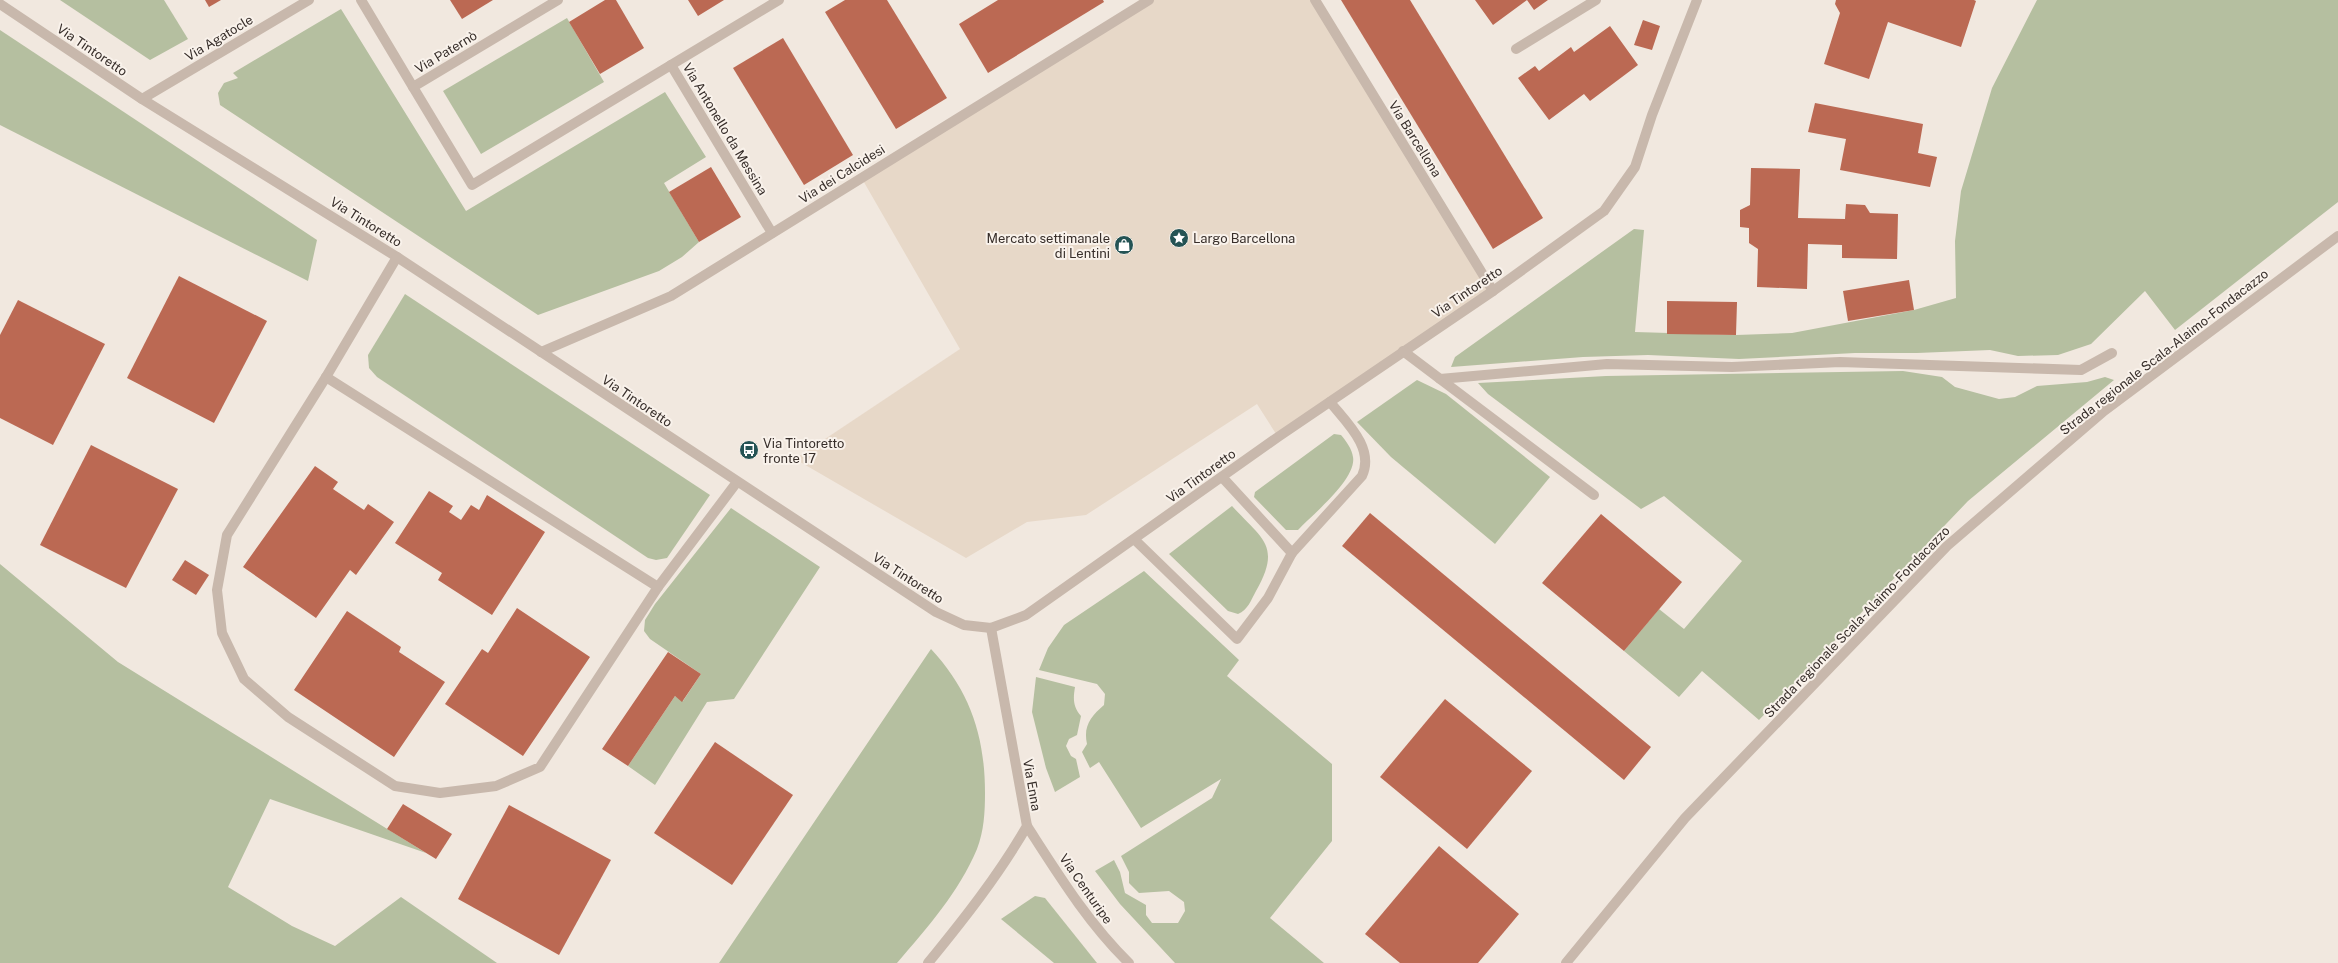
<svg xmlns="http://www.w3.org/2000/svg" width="2338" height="963" font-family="'Public Sans',sans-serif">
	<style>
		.green { fill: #b5bfa0 }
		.plaza { fill: #e7d8c8 }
		.building { fill: #bb6953 }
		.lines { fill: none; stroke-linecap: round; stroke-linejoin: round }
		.minor { stroke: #c8b8ac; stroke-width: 10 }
		.labels { text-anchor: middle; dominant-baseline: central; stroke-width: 4; stroke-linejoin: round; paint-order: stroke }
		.street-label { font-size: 13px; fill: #372e2a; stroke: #f9f2eb }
		.poi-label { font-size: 13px; fill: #372e2a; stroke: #f9f2eb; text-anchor: start }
	</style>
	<rect width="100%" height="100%" fill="#f1e8df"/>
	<g class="green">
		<path d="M60,0h104l24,39 -38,21z"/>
		<path d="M2037,0h301v202l-163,128 -30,-39 -54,53 -33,11 -40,1 -28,-6 -73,3h-62l-116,6 -91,-4 -65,2 -132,10 4,-10 179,-128 10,1 -9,102 101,3 56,-2 122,-23 42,-12 -1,-57 6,-50 31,-103z"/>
		<path d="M341,9l125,202 199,-119 41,65 -42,26 35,59 -17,15 -23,14 -121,44 -318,-210 -2,-12 6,-10 14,-5 -5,-5z"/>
		<path d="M567,18l37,64 -123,72 -38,-63z"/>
		<path d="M0,30l317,210 -9,41 -308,-156z"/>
		<path d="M405,294l305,201 -43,63 -11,2 -8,-2 -271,-181 -8,-9 -1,-13z"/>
		<path d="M1903,371l39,6 13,10 44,12 16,-2 22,-11 50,-4 18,-5 9,3 -146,121 -209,219 -57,-49 -23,26 -55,-46 35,-42 25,20 58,-68 -78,-65 -23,13 -153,-115 -10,-11 128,-7z"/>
		<path d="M1417,380l29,14 104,83 -55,67 -104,-87 -34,-35z"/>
		<path d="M1334,434l7,1c5,6 11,14 12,22 4,22 -41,58 -55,73h-12l-32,-33 1,-5z"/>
		<path d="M1232,506c30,33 50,39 24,85 -5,9 -8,19 -18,23l-10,-3 -59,-57z"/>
		<path d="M731,508l89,59 -86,132 -27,3 -52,83 -27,-19 47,-70 8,5 18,-27 -51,-35 -6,-8 1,-11 10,-16z"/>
		<path d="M0,564l118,98 308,191 -156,-54 -42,88 64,39 43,20 66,-49 96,66h-497z"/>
		<path d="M1144,571l95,89 -12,16 105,88v77l-62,77 54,45h-149l-55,-59 -25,-33 19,-11 6,12 5,21 21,12v10l6,8h26l7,-12 -1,-9 -15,-11 -30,2 -10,-10v-11l-8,-16 91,-58 9,-19 -80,49 -42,-66 -9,6 -8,-16 5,-8c-4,-18 4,-28 17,-39l1,-11 -8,-10 -58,-14 9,-22 16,-23z"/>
		<path d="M931,649c39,42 54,87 54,144 0,19 -1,38 -8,56 -18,43 -50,79 -80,114h-178z"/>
		<path d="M1036,677l39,10c-2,12 -2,20 6,29l-4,19 -8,4 -3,7 5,10 5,3 4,18 -25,15 -9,-24 -14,-56z"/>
		<path d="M1035,896l10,2 52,65h-43l-53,-44z"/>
	</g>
	<path class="plaza" d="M1149,0h166l178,291 -215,146 -21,-33 -171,111 -59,7 -61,36 -171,-99 165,-110 -99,-172z"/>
	<g class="building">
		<path d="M205,0h16l-12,7z"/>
		<path d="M450,0h43l-31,19z"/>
		<path d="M605,0h11l28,48 -44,26 -31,-52z"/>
		<path d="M688,0h36l-26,16z"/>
		<path d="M845,0h42l60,98 -51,31 -71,-117z"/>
		<path d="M998,0h105l1,2 -116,71 -29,-49z"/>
		<path d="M1341,0h69l133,218 -50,31z"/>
		<path d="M1475,0h73l-14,10 -7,-10 -34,25z"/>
		<path d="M1836,0h138l2,1 -15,46 -73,-25 -19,57 -45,-15 16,-51 -5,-9z"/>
		<path d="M1643,20l17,6 -8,24 -18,-5z"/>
		<path d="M1610,26l28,39 -48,36 -6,-7 -35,26 -31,-42 17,-12 4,5 32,-24 3,5z"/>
		<path d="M783,38l70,117 -49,30 -71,-117z"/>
		<path d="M1815,103l108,21 -5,29 19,4 -7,30 -90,-17 6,-31 -38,-7z"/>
		<path d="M711,167l30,50 -42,25 -30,-50z"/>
		<path d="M1751,168l49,1 -2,49 47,1 1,-15 19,1 5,8 28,1 -1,45 -55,-1v-13l-34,-1 -1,45 -50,-2 1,-38 -9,-6v-15l-9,-1v-17l10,-5z"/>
		<path d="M179,276l88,45 -53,102 -87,-45z"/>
		<path d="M1909,280l5,30 -66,11 -5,-30z"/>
		<path d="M18,300l87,44 -52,101 -53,-27v-83z"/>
		<path d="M1667,301l70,1 -1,33 -69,-1z"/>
		<path d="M91,445l87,44 -52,99 -86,-43z"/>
		<path d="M315,466l23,16 -5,7 31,21 4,-6 26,18 -38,53 -6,-5 -34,48 -73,-51z"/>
		<path d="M429,491l24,15 -4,6 12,8 10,-15 8,5 8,-15 58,37 -53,83 -54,-35 4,-7 -47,-30z"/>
		<path d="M1370,513l281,234 -27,33 -282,-234z"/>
		<path d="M1601,514l81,68 -58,69 -82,-68z"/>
		<path d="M185,560l24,15 -13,20 -24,-15z"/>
		<path d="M517,608l73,49 -67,99 -78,-52 37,-55 6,4z"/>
		<path d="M347,611l54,36 -2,5 46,30 -51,75 -100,-67z"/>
		<path d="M668,652l33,22 -19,28 -7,-6 -47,70 -26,-17z"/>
		<path d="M1445,699l87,72 -65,78 -87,-72z"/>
		<path d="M715,742l78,53 -61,90 -78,-52z"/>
		<path d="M403,804l49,30 -16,25 -49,-30z"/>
		<path d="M509,805l102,55 -52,95 -101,-56z"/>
		<path d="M1439,846l80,68 -41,49h-78l-35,-29z"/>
	</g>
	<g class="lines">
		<g class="minor">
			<path d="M361,0l52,87 145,-87"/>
			<path d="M1315,0l178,291"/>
			<path d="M0,4l142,95 255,158 539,355 28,13 27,3 35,-13 252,-178 215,-146 111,-80 31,-44 17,-52 45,-115"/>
			<path d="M1516,49l80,-49"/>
			<path d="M413,87l59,98 199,-120"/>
			<path d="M142,99l167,-99"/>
			<path d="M772,233l-101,-168 108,-65"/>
			<path d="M397,257l-71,120 -99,158 -10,55 5,43 22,46 44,38 107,69 45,7 56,-7 44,-19 118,-180 79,-105"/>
			<path d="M1403,351l191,144"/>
			<path d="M541,352l130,-56 478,-296"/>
			<path d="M326,377l332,210"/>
			<path d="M1440,379l167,-15 125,3 108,-5 241,8 31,-17"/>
			<path d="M1222,477l70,76 70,-77c13,-28 -16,-54 -32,-74"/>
			<path d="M1135,540l102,99 31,-41 24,-45"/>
			<path d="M1027,826c31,48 61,97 102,137"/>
			<path d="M928,963c36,-44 70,-87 99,-137l-36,-198"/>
			<path d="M1566,963l119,-145 262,-272 157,-135 234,-175"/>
		</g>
	</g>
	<defs>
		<g id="sight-disc" transform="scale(1)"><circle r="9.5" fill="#245354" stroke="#f9f2eb"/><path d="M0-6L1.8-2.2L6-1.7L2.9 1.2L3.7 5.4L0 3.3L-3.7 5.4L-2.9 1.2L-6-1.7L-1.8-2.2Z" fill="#fff"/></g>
		<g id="shop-disc" transform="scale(1)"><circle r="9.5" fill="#245354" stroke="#f9f2eb"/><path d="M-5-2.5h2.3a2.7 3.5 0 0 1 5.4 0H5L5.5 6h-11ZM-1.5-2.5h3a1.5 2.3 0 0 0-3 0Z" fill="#fff"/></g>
		<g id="bus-disc" transform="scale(1)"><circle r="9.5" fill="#245354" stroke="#f9f2eb"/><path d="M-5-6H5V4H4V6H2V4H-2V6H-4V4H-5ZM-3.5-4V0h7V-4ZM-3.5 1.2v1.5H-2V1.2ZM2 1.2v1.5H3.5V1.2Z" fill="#fff"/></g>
	</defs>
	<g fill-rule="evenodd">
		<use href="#sight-disc" x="1179" y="238"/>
		<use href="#shop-disc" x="1124" y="245"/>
		<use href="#bus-disc" x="749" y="450"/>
	</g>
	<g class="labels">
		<g class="street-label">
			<text transform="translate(219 38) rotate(-31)">Via Agatocle</text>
			<text transform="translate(92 50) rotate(34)">Via Tintoretto</text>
			<text transform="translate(446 52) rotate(-31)">Via Paternò</text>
			<text transform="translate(725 129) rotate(59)">Via Antonello da Messina</text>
			<text transform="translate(1415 139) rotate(58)">Via Barcellona</text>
			<text transform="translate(842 174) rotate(-32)">Via dei Calcidesi</text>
			<text transform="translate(366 222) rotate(32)">Via Tintoretto</text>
			<text transform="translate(1467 292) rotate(-34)">Via Tintoretto</text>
			<text transform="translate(2164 352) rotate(-38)">Strada regionale Scala-Alaimo-Fondacazzo</text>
			<text transform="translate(637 401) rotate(34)">Via Tintoretto</text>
			<text transform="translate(1201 476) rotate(-36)">Via Tintoretto</text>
			<text transform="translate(908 578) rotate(33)">Via Tintoretto</text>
			<text transform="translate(1857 622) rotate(-46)">Strada regionale Scala-Alaimo-Fondacazzo</text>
			<text transform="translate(1032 785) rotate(80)">Via Enna</text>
			<text transform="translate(1086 889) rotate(55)">Via Centuripe</text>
		</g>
		<g class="poi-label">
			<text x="1110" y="238" text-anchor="end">Mercato settimanale<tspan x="1110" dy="15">di Lentini</tspan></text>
			<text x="1193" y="238">Largo Barcellona</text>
			<text x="763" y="443">Via Tintoretto<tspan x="763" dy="15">fronte 17</tspan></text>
		</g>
	</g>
</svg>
